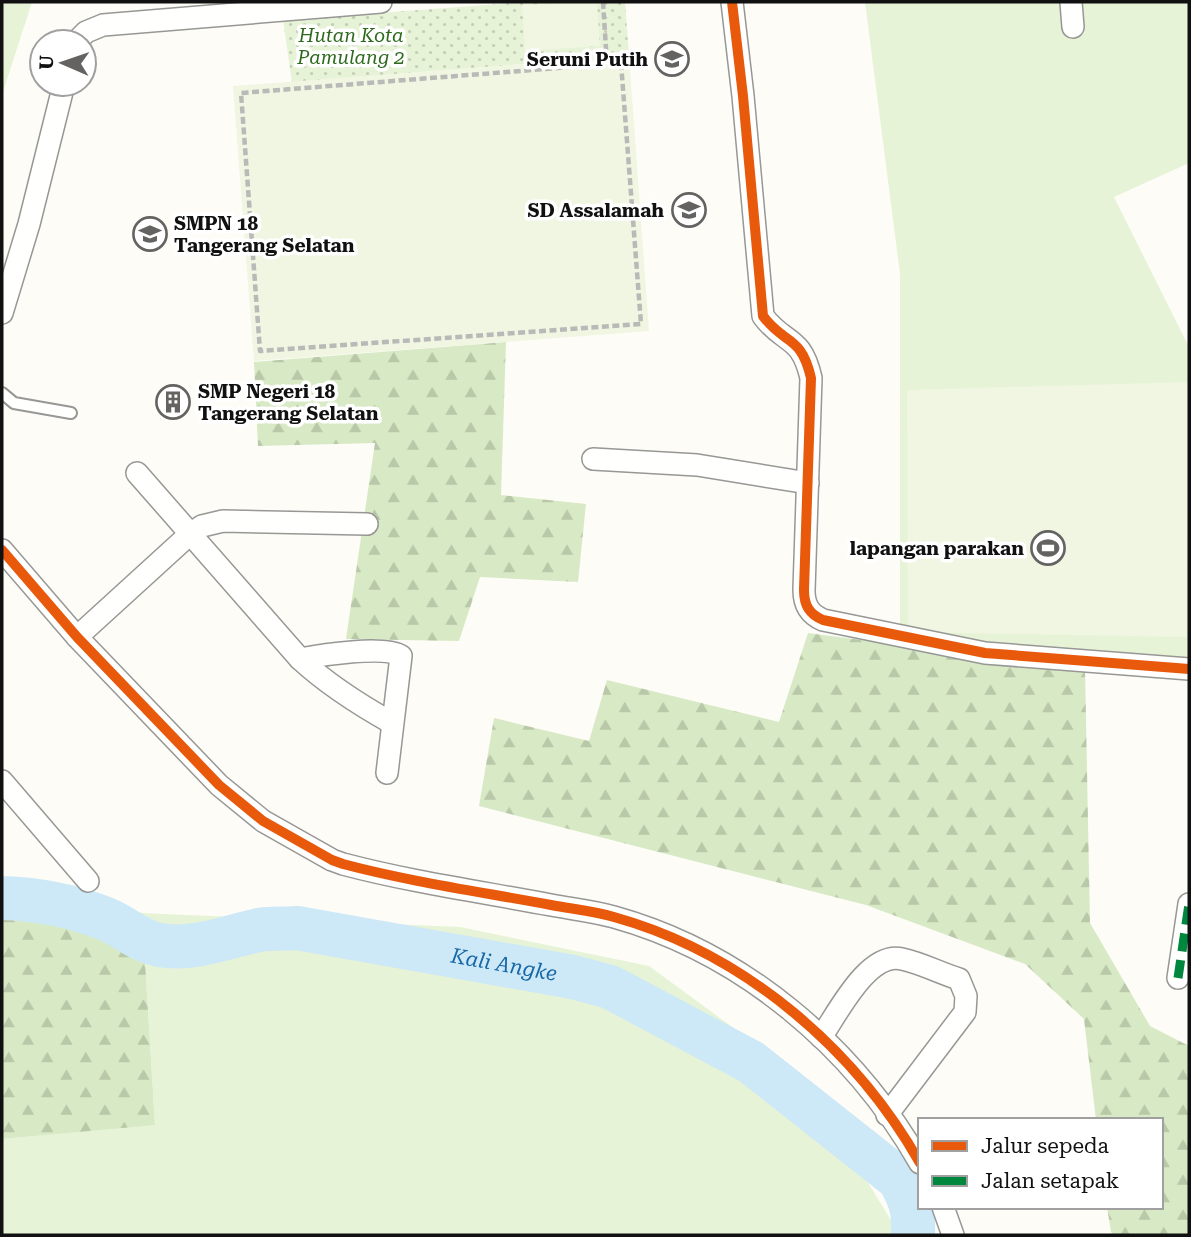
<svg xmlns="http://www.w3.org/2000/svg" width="1191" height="1237" font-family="'Roboto Serif',serif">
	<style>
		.grass { fill: #e7f3d7 }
		.forest { fill: url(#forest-firs) }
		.park { fill: url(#park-dots) }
		.pitch { fill: #f0f6e1 }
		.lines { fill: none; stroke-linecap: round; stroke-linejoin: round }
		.river { stroke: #cde8f7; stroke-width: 44 }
		.service-casing { stroke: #979795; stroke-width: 14 }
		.minor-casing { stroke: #979795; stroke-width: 24 }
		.path { stroke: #b9b9b8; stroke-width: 4.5; stroke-dasharray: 7 3.5; stroke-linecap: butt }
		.service { stroke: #fffffe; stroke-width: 10 }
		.minor { stroke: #fffffe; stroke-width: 21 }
		.quiet { stroke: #00873e; stroke-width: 9; stroke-dasharray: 18 9; stroke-linecap: butt }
		.cycleway-casing { stroke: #fff; stroke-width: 15 }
		.cycleway { stroke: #e8590c; stroke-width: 10 }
		.labels { text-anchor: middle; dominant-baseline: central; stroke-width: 7; stroke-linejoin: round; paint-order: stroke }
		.park-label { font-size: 19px; font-style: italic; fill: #2f6b1f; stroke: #fff }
		.poi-label { font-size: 19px; font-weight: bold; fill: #111; stroke: #fff; text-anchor: end }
		.water-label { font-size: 21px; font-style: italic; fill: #1768a6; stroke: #fff }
	</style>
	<defs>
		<pattern id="forest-firs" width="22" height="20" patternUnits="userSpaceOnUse" patternTransform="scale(1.75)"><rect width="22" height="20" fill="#d8eac5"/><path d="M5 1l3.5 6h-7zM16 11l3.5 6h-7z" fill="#b8c8a8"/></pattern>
		<pattern id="park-dots" width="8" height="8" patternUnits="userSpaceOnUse" patternTransform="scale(1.75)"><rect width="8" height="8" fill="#e7f3d7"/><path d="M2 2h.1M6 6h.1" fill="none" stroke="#c5cfb8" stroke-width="1.8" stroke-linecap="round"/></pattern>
	</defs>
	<rect width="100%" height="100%" fill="#fdfcf7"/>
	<g class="grass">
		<path d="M2,2h30l-30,93z"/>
		<path d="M865,2h324v161l-75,34 75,150v316l-289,-18v-371z"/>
		<path d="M142,913l318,14 189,39 157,115 94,154h-898v-96l153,-15z"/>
	</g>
	<g class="forest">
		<path d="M506,342l-5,153 85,9 -8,78 -98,-5 -21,64 -113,-2 29,-196 -117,3 -4,-84z"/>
		<path d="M808,633l277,36 5,254 60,103 39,20v189h-75l-3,-3 -4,-25h54v-87h-65l-12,-101 -59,-55 -159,-59 -387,-99 15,-88 95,23 18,-61 172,42z"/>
		<path d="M2,897l140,16 13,212 -153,14z"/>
	</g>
	<path class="park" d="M526,2h99l4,54 -337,26 -9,-62z"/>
	<g class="pitch">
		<path d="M572,2h25l3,44 -75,5 -3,-46z"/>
		<path d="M629,56l20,275 -395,30 -21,-275z"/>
		<path d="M1189,382l-2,255 -279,-5 -1,-242z"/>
	</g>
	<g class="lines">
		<path class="river" id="s1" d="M2,898c36,1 71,8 104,21 19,8 33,22 53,26 35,6 67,-8 100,-15 12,-2 26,-1 38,-2l276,49 37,10 141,75 148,117c12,21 15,32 14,56"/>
		<g class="service-casing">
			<path id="service" d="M2,393l12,10 57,10"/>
		</g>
		<g class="minor-casing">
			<g id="minor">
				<path d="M732,2l11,94 20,220c21,29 38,18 48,62l-7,212c0,15 5,24 19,30l162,33 204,16"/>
				<path d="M1071,2l2,25"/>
				<path d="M76,42l10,-10 17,-7 278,-23"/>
				<path d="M2,313l27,-89 35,-140"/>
				<path d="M593,459l104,6 111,18"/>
				<path d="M137,473l163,186c28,26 58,45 92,64"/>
				<path d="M2,550l75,87 142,148 44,36 69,39 11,4c68,18 139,28 208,41 21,4 42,6 63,12 129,36 240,130 306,246"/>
				<path d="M77,637l113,-103 12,-8 21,-5 144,3"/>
				<path d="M300,659c21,-4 85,-14 101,-3l-14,117"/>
				<path d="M2,781l86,100"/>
				<path d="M1178,978l11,-74"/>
				<path d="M821,1037c17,-24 47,-86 81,-78 19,4 38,14 57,20l7,17 -1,16 -78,103"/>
				<path d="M943,1207l10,28"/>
			</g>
		</g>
		<g class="path">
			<path d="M603,2l4,62"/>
			<path d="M621,63l20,261 -381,27 -19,-258z"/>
		</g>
		<use href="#service" class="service"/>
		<use href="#minor" class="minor"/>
		<path class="quiet" d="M1178,978l11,-74"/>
		<g class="cycleway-casing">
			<g id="cycleway">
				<path d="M732,2l11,94 20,220c21,29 38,18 48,62l-7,212c0,15 5,24 19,30l162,33 204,16"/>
				<path d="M2,550l75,87 142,148 44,36 69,39 11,4c68,18 139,28 208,41 21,4 42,6 63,12 129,36 240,130 306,246"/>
			</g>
		</g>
		<use href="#cycleway" class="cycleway"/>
	</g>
	<defs>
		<g id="school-ring" transform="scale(1.75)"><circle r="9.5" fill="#fff" stroke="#646362" stroke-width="1.5"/><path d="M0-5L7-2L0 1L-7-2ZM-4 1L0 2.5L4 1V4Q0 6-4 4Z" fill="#646362"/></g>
		<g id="building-ring" transform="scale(1.75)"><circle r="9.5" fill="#fff" stroke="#646362" stroke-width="1.5"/><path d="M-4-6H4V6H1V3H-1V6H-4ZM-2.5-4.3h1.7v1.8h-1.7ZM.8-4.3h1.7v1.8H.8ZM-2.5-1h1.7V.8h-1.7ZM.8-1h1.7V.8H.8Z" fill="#646362"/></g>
		<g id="stadium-ring" transform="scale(1.75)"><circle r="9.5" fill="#fff" stroke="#646362" stroke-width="1.5"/><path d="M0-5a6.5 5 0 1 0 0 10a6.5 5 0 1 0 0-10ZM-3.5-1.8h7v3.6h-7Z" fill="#646362"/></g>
	</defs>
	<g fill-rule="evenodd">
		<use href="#school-ring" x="672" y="59"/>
		<use href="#school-ring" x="689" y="210"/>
		<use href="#school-ring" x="150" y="234"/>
		<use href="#building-ring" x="173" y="402"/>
		<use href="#stadium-ring" x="1048" y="548"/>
	</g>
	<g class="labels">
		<g class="park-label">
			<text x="351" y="35">Hutan Kota<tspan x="351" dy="22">Pamulang 2</tspan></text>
		</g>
		<g class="poi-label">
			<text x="648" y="59">Seruni Putih</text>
			<text x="664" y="210">SD Assalamah</text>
			<text x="174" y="223" text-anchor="start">SMPN 18<tspan x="174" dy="22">Tangerang Selatan</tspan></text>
			<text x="198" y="391" text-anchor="start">SMP Negeri 18<tspan x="198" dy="22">Tangerang Selatan</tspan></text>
			<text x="1024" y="548">lapangan parakan</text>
		</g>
		<g class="water-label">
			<text stroke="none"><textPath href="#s1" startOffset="516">Kali Angke</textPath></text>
		</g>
	</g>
	<rect width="1191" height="1237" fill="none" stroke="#111111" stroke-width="7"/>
	<rect x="918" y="1118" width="245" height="91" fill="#ffffff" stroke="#a0a0a0" stroke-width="2"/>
	<rect x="932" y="1141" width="35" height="10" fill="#e8590c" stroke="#a0a0a0" stroke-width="2"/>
	<text x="981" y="1153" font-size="21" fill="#111111">Jalur sepeda</text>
	<rect x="932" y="1176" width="35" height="10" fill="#00873e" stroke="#a0a0a0" stroke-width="2"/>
	<text x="981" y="1188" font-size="21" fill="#111111">Jalan setapak</text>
	<g transform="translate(63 63) rotate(272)"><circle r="33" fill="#ffffff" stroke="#a0a0a0" stroke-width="2"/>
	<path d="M0-5L12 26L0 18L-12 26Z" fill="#646362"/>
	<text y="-10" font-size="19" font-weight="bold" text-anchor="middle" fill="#111111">U</text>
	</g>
</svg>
